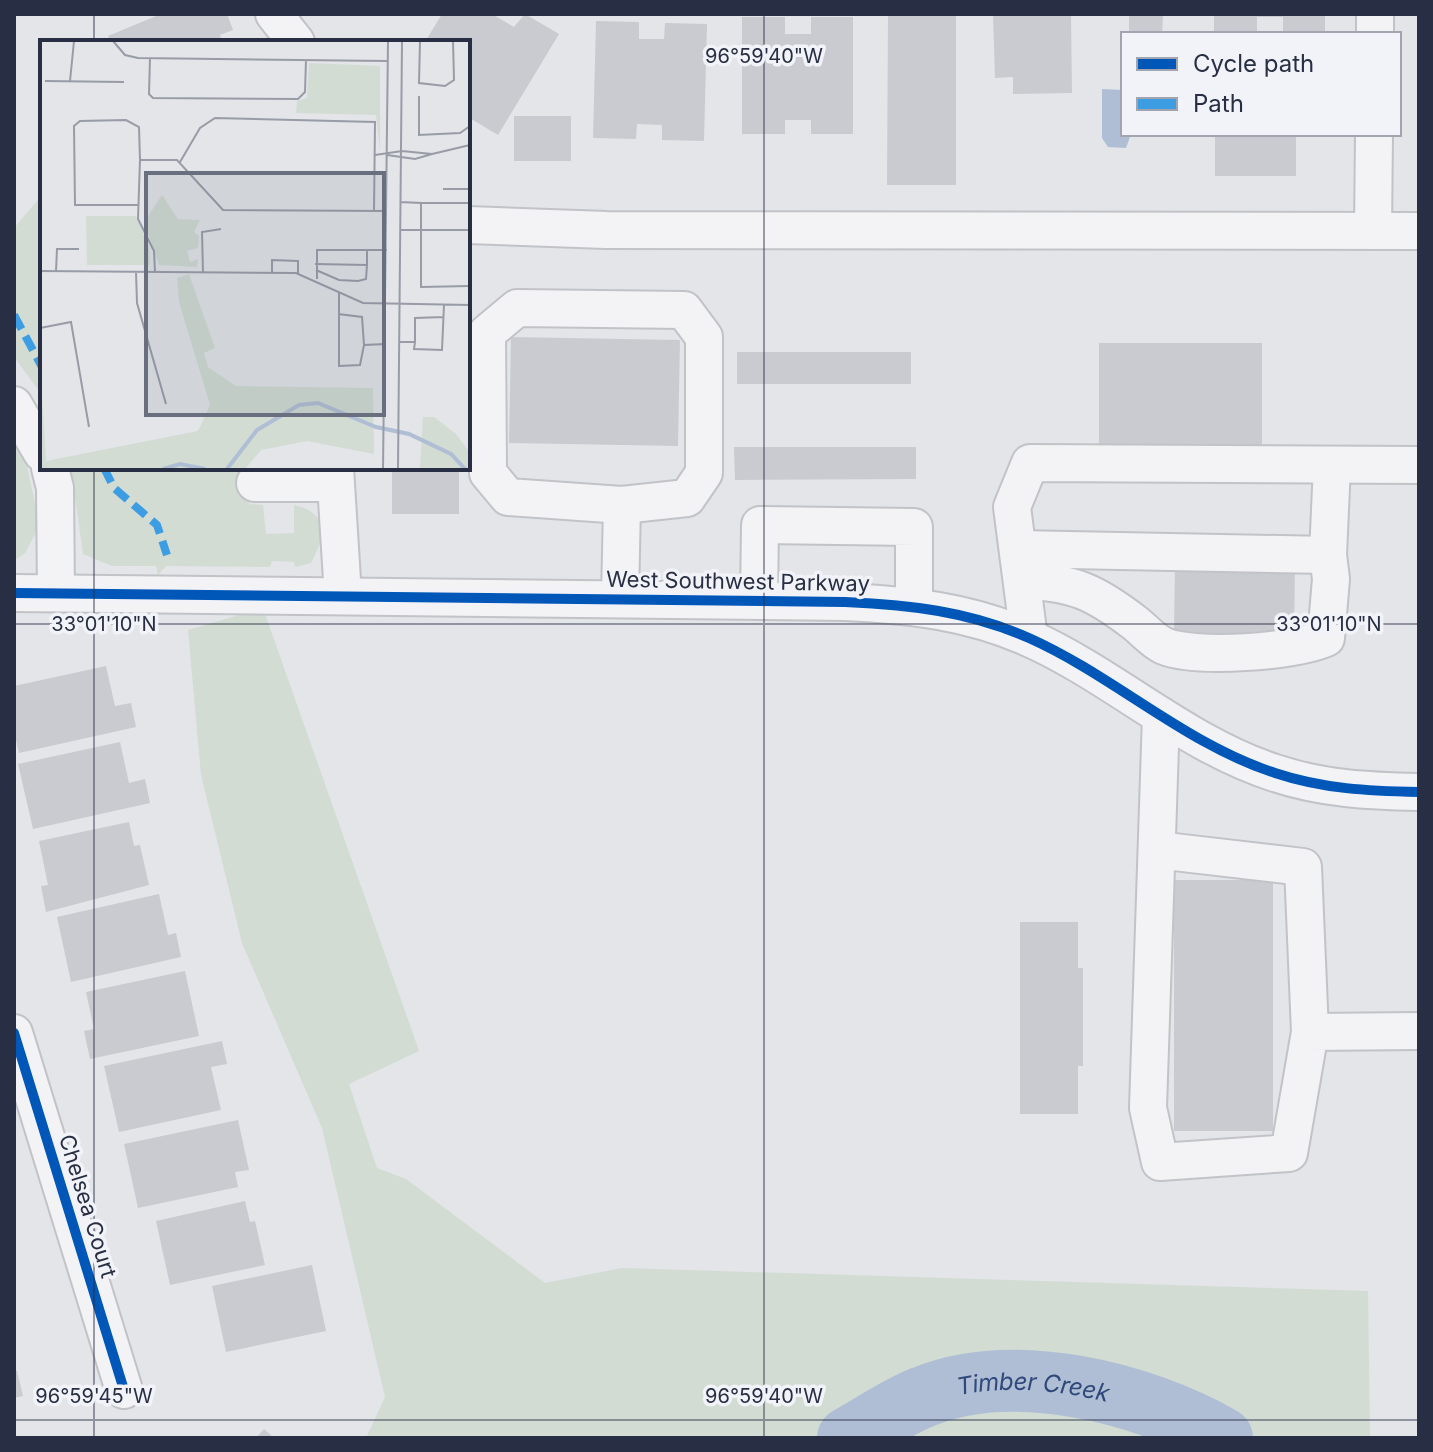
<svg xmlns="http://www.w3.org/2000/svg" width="1433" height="1452" font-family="Inter,sans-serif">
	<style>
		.green { fill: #d2dcd3 }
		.water { fill: #afbed5 }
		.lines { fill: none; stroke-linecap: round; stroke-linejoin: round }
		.river { stroke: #afbed5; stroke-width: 62 }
		.building { fill: #c9cbd0 }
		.minor-casing { stroke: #c1c3c7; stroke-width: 40 }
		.minor { stroke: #f3f3f5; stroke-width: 36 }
		.quiet { stroke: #3d9de3; stroke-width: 8; stroke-dasharray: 16 8; stroke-linecap: butt }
		.cycleway-casing { stroke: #f1f3f8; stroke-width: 15 }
		.cycleway { stroke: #0057b8; stroke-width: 10 }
		.ticks { fill: none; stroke: #282f44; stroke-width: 2; stroke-opacity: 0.45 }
		.labels { text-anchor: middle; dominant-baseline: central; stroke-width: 7; stroke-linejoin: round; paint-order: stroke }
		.street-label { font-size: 22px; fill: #282f44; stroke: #f1f3f8 }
		.water-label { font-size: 24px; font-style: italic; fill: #2f497b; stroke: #f1f3f8 }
		.inset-river { fill: none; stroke: #afbed5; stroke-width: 4 }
		.inset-road { fill: none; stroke: #989ca7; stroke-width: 2 }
		.view { fill: #696f7e; fill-opacity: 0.15; stroke: #696f7e; stroke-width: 4 }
		.inset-edge { fill: none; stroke: #282f44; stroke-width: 4 }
		.ticks-label { font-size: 20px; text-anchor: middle; fill: #282f44; stroke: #f1f3f8; stroke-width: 7; stroke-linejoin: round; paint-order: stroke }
	</style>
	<rect width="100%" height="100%" fill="#e3e5e9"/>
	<g class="green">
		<path d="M42,195v200l-28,-38v-129z"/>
		<path d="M14,432l8,12 18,81 -15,28 -11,8z"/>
		<path d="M71,468h179l-1,36 14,1 3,29 28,-1v-28c37,9 31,31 17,58l-16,4 -1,-5 -22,-1 -2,6 -104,-1 -8,9 -2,-9h-44l-29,-12z"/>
		<path d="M263,608l156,443 -70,33 28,84 29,11 139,104 77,-15 746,23 2,147h-1004l19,-41 -63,-269 -80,-185 -41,-168 -13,-145z"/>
	</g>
	<path class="water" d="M1102,89l21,1v44h8l-5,14 -18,-1 -6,-9z"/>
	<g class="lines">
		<path class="river" id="s1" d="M848,1438c24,-13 49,-31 75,-41 89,-37 219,-5 299,41"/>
	</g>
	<g class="building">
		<path d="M161,14h66l6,16 -13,5 2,7h-111l-3,-6z"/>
		<path d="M442,14h50l22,13 11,-13 34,20 -61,101 -30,-18v-75h-43z"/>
		<path d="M888,14h68v171h-69z"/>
		<path d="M993,14h78l1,79 -59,1v-17l-18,1z"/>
		<path d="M1214,14h111v18h-42v-15h-26v15h-43z"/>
		<path d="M1129,16h34l-1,18h-33z"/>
		<path d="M742,17h43v17h26v-17h42v117h-42v-14h-26v14h-43z"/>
		<path d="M596,21l43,1v17h25l1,-16 42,1 -3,117 -42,-1v-15l-25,-1 -1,15 -43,-1z"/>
		<rect x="514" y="116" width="57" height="45"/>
		<rect x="1215" y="134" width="81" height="42"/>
		<path d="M511,337l169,3 -2,106 -169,-3z"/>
		<rect x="1099" y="343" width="163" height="104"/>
		<rect x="737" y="352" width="174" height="32"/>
		<path d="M734,447h182v32l-181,1z"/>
		<rect x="392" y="468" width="67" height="46"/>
		<path d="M1175,562l120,1 -1,72 -75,31v-32h-45z"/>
		<path d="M106,666l9,40 16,-3 5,24 -117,26 -5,-21v-46z"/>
		<path d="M120,742l9,41 16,-4 5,24 -117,26 -15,-65z"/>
		<path d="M129,822l5,24 6,-1 9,40 -103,27 -5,-26 7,-1 -9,-44z"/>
		<rect x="1174" y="880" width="99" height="251"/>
		<path d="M159,894l9,41 8,-2 5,24 -110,25 -14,-65z"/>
		<path d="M1020,922h58v46h5v98h-5v48h-58z"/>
		<path d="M185,971l14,65 -109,23 -6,-28 10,-2 -8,-37z"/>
		<path d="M222,1041l5,23 -16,3 10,43 -102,22 -15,-66z"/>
		<path d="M238,1120l11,50 -14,2 3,15 -100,21 -14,-64z"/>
		<path d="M245,1201l5,21 5,-1 10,44 -95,20 -14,-64z"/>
		<path d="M312,1265l14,66 -100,21 -14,-66z"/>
		<path d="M14,1371h3l6,25 -9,2z"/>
		<path d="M264,1429l10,9h-18z"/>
	</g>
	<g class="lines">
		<g class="minor-casing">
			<g id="minor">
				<path d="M274,14l22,28"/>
				<path d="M1375,34v-20"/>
				<path d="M468,225l138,5 813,1"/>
				<path d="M1373,231l1,-97"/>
				<path d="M517,308l167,2 20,27v136l-17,25 -65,7 -114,-8 -20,-24 -1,-140z"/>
				<path d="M14,405l28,48"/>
				<path d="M50,468l5,20 1,105"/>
				<path d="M335,468l8,128"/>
				<path d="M255,483h80"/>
				<path d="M1018,549l310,6 4,-90"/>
				<path d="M1024,581c50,1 72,12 111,42 9,7 18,18 29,23 32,13 131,6 162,-8l5,-59 -3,-24"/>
				<path d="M14,593l831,9c65,3 123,9 184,36 85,38 156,106 246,135 48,16 94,18 144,19"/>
				<path d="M620,599l2,-94"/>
				<path d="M759,601l1,-76 154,2v79"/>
				<path d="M1029,638l-17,-131 18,-44 389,2"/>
				<path d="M1161,716l-13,392 12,54 129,-9 21,-121 109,-1"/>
				<path d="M1157,850l146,17 7,165"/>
				<path d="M14,1033l110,357"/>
			</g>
		</g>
		<use href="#minor" class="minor"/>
		<g class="quiet">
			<path d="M14,315l28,52"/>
			<path d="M104,468l10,20 43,37 10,30"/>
		</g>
		<g class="cycleway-casing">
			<g id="cycleway">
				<path d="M14,593l831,9c65,3 123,9 184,36 85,38 156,106 246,135 48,16 94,18 144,19"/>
				<path d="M14,1033l110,357"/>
			</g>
		</g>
		<use href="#cycleway" class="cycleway"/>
	</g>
	<path class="ticks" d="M94,14v28M764,14v1424M94,468v970M14,624h1405M14,1420h1405"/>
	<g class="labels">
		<g class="street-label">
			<text transform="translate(738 581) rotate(1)">West Southwest Parkway</text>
			<text transform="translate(88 1206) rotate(73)">Chelsea Court</text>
		</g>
		<g class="water-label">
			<text stroke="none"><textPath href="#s1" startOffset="198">Timber Creek</textPath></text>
		</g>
	</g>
	<g transform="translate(40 40)">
		<rect width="430" height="430" fill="#e3e5e9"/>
		<path d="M269,23l71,3v85l-4,-36 -80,-2 1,-12 10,-3zM122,155l16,24 22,1 -6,12 5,4 -1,12 -11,3 3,11 8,-3 -1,8 -38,-2 -15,-43zM46,176h50l13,31 1,18h-63zM149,234l26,74 -11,5 4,14 28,19 137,2 1,66 -67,-13 -46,9 -16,19h-205v-107l6,99 152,-30 12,-26 -31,-103 -2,-24zM383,377h11l22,17 14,19v16h-50z" fill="#d2dcd3"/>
		<path class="inset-river" d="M123,429l17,-5 25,5M187,429l30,-39 42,-25 19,-2 58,24 33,7 42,20 14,15"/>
		<path class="inset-road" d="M73,1l12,14 13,3 249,3M380,1l-1,42 26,3 9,-6 -1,-39M110,18l-1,36 4,4 145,1 7,-7 1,-32M5,41l79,1M30,41l4,-40M379,56v39l41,-2 10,-7M392,114l38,-9M335,115l27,-4 30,3 -17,5 -28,-4M100,120h37l46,50 164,1M140,122l20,-34 15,-10 160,4 -1,89M403,149h27M360,162l21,1v84l49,-1M381,163h49M99,165h-64l-1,-79 6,-5 46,-1 13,7 1,33 -2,59 16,32 1,21M361,190h69M275,224l52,1v-15M276,230l23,10 19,1 8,-2 1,-14M0,231l256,2 67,30 107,2M16,231l1,-22h22M96,232l1,31 29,101M163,232l-1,-40 19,-3M232,233v-13l26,1v13M277,239v-29h70M299,252v74l21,-1 4,-20 22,-1M298,274l24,3 2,28M0,288l31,-6 18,105M359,302h16l-1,7 28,1 2,-45M375,302v-24l28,-1M343,429l5,-428M358,429l4,-428"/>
		<path class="view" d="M106,133h238v242h-238z"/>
		<rect width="430" height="430" class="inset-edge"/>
	</g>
	<g class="ticks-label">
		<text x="764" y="63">96°59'40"W</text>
		<text x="104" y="631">33°01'10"N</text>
		<text x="1329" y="631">33°01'10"N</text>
		<text x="94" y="1403">96°59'45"W</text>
		<text x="764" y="1403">96°59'40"W</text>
	</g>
	<rect width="1433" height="1452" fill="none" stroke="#282f44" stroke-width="32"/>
	<rect x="1121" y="32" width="280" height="104" fill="#f1f3f8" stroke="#a1a5b0" stroke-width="2"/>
	<rect x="1137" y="58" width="40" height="12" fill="#0057b8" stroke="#a1a5b0" stroke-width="2"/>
	<text x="1193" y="72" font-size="24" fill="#282f44">Cycle path</text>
	<rect x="1137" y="98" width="40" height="12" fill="#3d9de3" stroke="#a1a5b0" stroke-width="2"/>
	<text x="1193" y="112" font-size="24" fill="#282f44">Path</text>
</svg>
